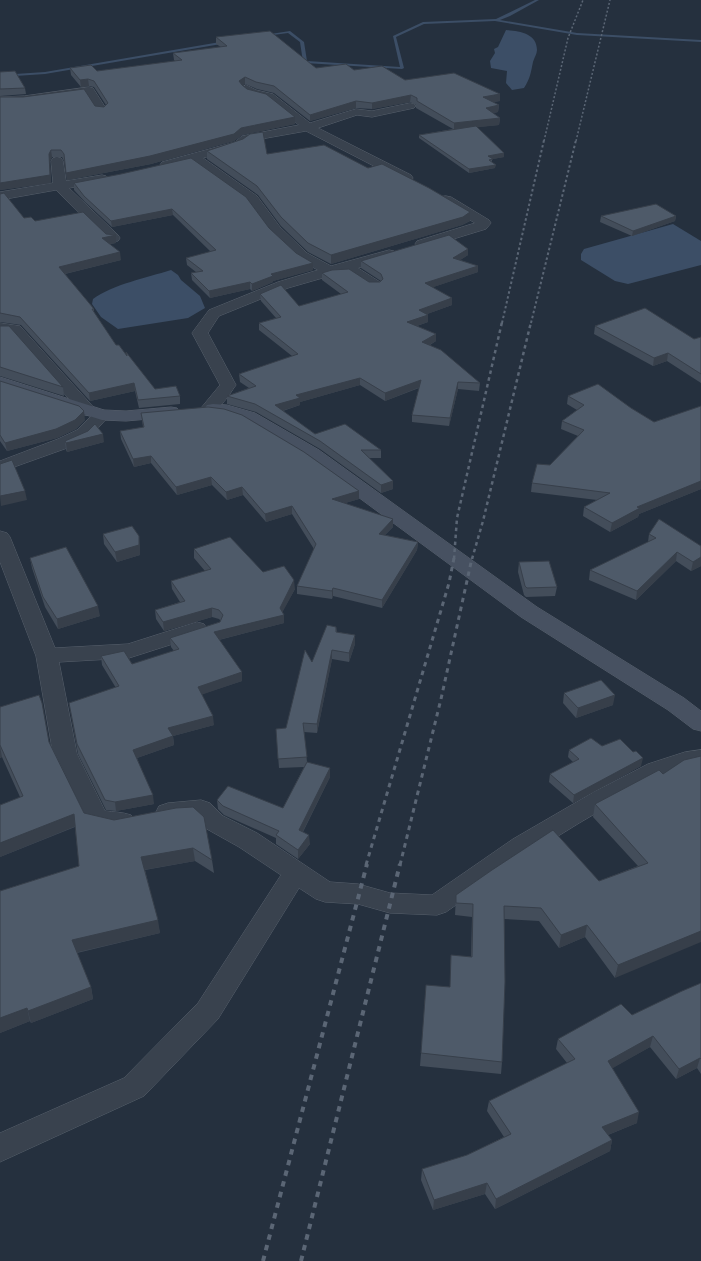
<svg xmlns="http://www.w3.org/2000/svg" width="701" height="1261" font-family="Manrope,sans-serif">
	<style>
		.water { fill: #3c4e66 }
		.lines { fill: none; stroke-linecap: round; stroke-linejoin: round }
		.stream { fill: #3c4e66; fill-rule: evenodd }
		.minor-casing { stroke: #57606c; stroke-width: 1 }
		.secondary-casing { stroke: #57606c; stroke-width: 1 }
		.minor { fill: #39424e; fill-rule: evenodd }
		.secondary { fill: #475161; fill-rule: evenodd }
		.rail-far4 { stroke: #5b6675; stroke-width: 1.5; stroke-dasharray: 2 2; stroke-linecap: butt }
		.rail-far3 { stroke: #5b6675; stroke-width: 2; stroke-dasharray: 2.5 2.5; stroke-linecap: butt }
		.rail-far2 { stroke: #5b6675; stroke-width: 2.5; stroke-dasharray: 3.5 3.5; stroke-linecap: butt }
		.rail-far1 { stroke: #5b6675; stroke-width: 3; stroke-dasharray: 4.5 4.5; stroke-linecap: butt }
		.rail { stroke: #5b6675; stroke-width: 4; stroke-dasharray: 5.5 5.5; stroke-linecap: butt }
		.wall { fill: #434d5a }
		.shaded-wall { fill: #373f4a }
		.building { fill: #4e5a69; stroke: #373f4a }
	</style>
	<rect width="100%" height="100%" fill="#25303e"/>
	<g class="water">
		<path d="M506,30c13,1 31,3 31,20 0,4 -3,8 -4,12 -2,10 -3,17 -9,26l-12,2 -6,-7 1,-12 -16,-3 -1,-7 5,-8 -1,-4 4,-2z"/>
		<path d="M673,224l28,17v24l-73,19 -13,-3 -34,-21v-6l3,-5z"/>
		<path d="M171,270l7,5 3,5 19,16 5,12 -17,10 -70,11 -17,-12 -9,-13 1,-5c21,-15 53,-21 78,-29z"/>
	</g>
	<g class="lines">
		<g class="stream">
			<path d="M535,0h4l-29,16 -10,4 77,13 124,7v2l-124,-7 -82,-14 -71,3 -28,13 8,31 -2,1 -97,-6 -2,-1 -3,-20 -12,-9 -22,3 -2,-1 26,-4 14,11 3,19 93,6 -7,-31 30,-14 73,-3z"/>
			<path d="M226,41l1,2 -182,31 -45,3v-2l45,-3z"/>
		</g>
		<g class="minor-casing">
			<g id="minor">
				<path d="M246,85l10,5 17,4 37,29 46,-14 16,2 38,-8 4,1 2,2 -2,2 -42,9 -15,-2 -39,13 93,47 2,3 -2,3h-8l-97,-50 -56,10 -7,5 -40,12 54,38 23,31 27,26 24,13 58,-16 5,1 2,3 -2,3 -36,11 22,14 2,3 -2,3 -5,1 -5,-1 -21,-14 -16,1 -45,13 -69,28 -11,17 28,52c-8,11 -18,30 -33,27l-2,-4 19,-23 -28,-52 17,-23 69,-28 40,-12 -21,-11 -27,-26 -23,-31 -55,-41 -26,8 -4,-1 -2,-3 2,-3 73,-20 7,-6 57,-11c-9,-6 -27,-24 -36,-27 -8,-3 -17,-2 -22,-10z"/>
				<path d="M89,87l4,1 14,22 -2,2h-8l-11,-18 -62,8 -24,1v-6l24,-1z"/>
				<path d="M57,157l4,1 2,3 3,20 36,-6 4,1 2,3 -2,3 -37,6 49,47 2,3 -2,3h-10l-52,-51 -56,10v-8l53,-9 -2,-22 2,-3z"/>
				<path d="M446,196l5,1 38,23 2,3 -5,6 -59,18 -5,1 -5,-1 -2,-3 2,-3 58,-18 -34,-20 -1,-3 1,-3z"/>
				<path d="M0,323l20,3 77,85 5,-1 6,1 2,4 -21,23 -19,9 -70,25v-11l58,-22 19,-9 15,-15h-9l-72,-82h-11z"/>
				<path d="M0,531l7,2 3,4 45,111 73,-4 69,-22 7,2 3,5 -3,5 -75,24 -70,4 18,92 28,57c9,1 17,1 26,4l3,6 -3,6 -15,4 -29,-7 -34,-70 -17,-98 -36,-94z"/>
				<path d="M701,750v16c-28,4 -51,18 -76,31 -62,33 -121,74 -179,115l-9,3 -47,-2 -32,-9 -33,-2 -9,-3 -17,-11 -81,131 -74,77 -144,66v-29l124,-55 74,-75 83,-128 -42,-28 -34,-19 -10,-10 -27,3 -9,-3 -3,-6 3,-6 9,-3 33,-3 9,3 13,13 34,17 73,49 28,2 32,9 42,2 81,-56 81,-47 54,-28 37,-12z"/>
			</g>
		</g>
		<g class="secondary-casing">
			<g id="secondary">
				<path d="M0,377l104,33 22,1 45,-4 6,1 3,4 -3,4 -6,1 -45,4 -24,-1 -102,-32z"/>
				<path d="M213,404l14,1 28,8 64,37 218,157 147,91 17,13v20l-8,-2 -25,-19 -147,-93 -216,-159 -62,-37 -18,-6 -18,-2 -3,-4 3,-4z"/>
			</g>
		</g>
		<use href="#minor" class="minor"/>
		<use href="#secondary" class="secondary"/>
		<g class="rail-far4">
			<path d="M544,141l24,-103 15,-38"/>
			<path d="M576,141l34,-141"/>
		</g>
		<g class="rail-far3">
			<path d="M502,323l42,-183"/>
			<path d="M531,323l45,-183"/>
		</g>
		<g class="rail-far2">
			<path d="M454,559l3,-41 45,-196"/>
			<path d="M472,559l11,-38 48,-199"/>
		</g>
		<g class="rail-far1">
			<path d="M366,865l83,-282 5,-25"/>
			<path d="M400,865l41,-166 31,-141"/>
		</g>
		<g class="rail">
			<path d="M263,1261l104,-397"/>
			<path d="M301,1261l99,-397"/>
		</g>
	</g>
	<g class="wall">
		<path d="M216,37l100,31 38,2 51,10 95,14v7l-7,1 6,3 -1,7 -5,1 7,5 -1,7 -22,2 27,26v4l-12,2v3l3,6 -26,5 -50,-35v-3l34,-6 -37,-21v-3l-6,-3 -38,7 -16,-1 -46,13 -36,-28 -17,-4 -12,-5 -3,2 53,38 -53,11 -8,6 -83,23 -84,16 -3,-19 -2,-4h-10l-2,4 1,22 -51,7v-93l104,10 2,-2 -12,-18 -5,-1 -8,1 -10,-12 -1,-7 27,3 78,-10 -1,-1 -1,-7 48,-6 -5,-3z"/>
		<path d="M0,72l25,16 1,6 -26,2z"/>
		<path d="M207,151l60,3 101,14 102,44v9l-8,4 -131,39 -23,-12 -27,-26 -23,-31 -51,-36z"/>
		<path d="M74,183l195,45 27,25 17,10v7l-40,11v1l-21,9 -2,-2 -40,9 -18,-18 -1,-7 5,-1 -9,-7 -1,-7 25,-6 -38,-37 -61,12 -27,-25 -11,-12z"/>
		<path d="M0,194l24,24 11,3 71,13 10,1v8l-6,1 11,16 -56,14 29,35v4l22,32 11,10 28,34 25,7v8l-41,4 -4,-17 -45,10 -69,-76 -21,-3z"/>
		<path d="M601,216h75l-1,5 -43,15 -32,-14z"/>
		<path d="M468,249v6l-8,5 18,6v6l-45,15 19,18 -25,9 1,1v7l-11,4 19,8v7l-6,4 50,38 -1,8 -21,-2 -9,37 -37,-4v-7l7,-27 -34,13 -25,-16 -60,17v3l-17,6 32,23 66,16v8h-12l24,23v8l-12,4 -61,-44 -64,-37 -29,-8v-8l22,-8 -9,-6 -1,-8 53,-18 -33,-26v-7l17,-5 -15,-17 -1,-7 39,12 42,-12 -19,-14v-7l47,9h11l1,-1 -20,-13v-7z"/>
		<path d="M0,326l63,61 1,9 -64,-20z"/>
		<path d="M595,326l99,13 7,-2v46l-34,-22 -14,5 -59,-32z"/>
		<path d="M0,381l85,39 -9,9 -19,9 -50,13 -7,-10z"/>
		<path d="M568,396l63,12 23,14 47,-16v83l-62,25 -1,3 -28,15 -27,-16 1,-9 13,-7 -66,-8 1,-9 46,-47 -17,-7 1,-8 15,-11 -10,-6z"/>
		<path d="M141,413l218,86 -14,4 48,24 -8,8 33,7 -1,8 -35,58 -49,-12 -1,3 -35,-5v-8l17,-37 -22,-35 -26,8 -23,-27 -16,5 -15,-15 -35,10 -26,-32 -17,4 -13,-28 -1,-8 23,-4z"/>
		<path d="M65,441l39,1 -37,10 -1,-2z"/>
		<path d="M103,534l37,11v10l-23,7 -13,-18z"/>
		<path d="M649,534l52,12v20l-10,5 -15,-10 -40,39 -47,-20 1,-10 58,-28z"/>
		<path d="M194,549l69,23 32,17 -13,23 2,3v8l-65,17 23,41 -40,13 12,31 -41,11 1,9 -37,13 17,46 -38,7 -10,-1 -28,-56 -9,-51 47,-15 -14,-23 -1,-9 31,8 42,-13 -3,-4 -1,-9 50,-16v-2l-1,-1 -7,-2 -48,14 -8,-12 -1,-9 25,-8 -8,-13 -1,-8 34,-10 -11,-13z"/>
		<path d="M30,558l70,58 -42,13 -13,-22 -13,-39z"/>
		<path d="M519,562l38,25 -2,9 -29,1 -2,-2 -6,-23z"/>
		<path d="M336,627l1,5 18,3v9l-6,18 -17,-3 -15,74 -13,-1 3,30 23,15 -27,55 7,12 -12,15 -22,-15v-6l-52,-23 -6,-6 -1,-9 66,8 21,-41 -25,1 -3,-39 10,-1 26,-66z"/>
		<path d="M564,693l49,12 -37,13 -13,-15z"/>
		<path d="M0,707l50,36 34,70 30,7 62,-12 36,52 2,13 -19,-12 -50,9 15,63 -83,20 14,34 2,12 -62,24 -1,-2 -30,12v-142l79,-25 -4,-39 -75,30 20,-60 -18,-40 -2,1z"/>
		<path d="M602,746l31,6 8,14 -68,37 -24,-21 1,-8 23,-12 -5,-5 1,-7z"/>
		<path d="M684,760l-69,218 -30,-41 -26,11 -20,-27 -35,-2 -2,143 -1,12 -81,-8 1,-13 29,-66 1,-32 20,2 1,-40 -17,-2 1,-20 143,-14 39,-15 -45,-49 2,-13 68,-30z"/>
		<path d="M701,983v91l-4,-6 -21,11 -26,-32 -38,21 25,55 -29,12 4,5 -2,11 -115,58 -10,-15 -52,16 -12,-30 1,-11 45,-14 37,-18 -17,-26 2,-10 78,-38 -11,-14 2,-10 74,-24z"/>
	</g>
	<g class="shaded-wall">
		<path d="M245,77v7l-5,4 -1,-7z"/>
		<path d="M88,79l1,7 -8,1 -1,-7z"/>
		<path d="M500,94v7l-18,3 1,-7z"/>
		<path d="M411,95l-1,7 -38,7v-6z"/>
		<path d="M356,101v7l-46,13v-6z"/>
		<path d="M499,105l-1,7 -13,3 1,-7z"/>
		<path d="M295,117v7l-53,11 -8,6 -83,23 -84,16 -1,-7 175,-45z"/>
		<path d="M500,118l-1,7 -45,5v-7z"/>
		<path d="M51,150l1,7 -2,4 1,22 -51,7v-7l49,-29z"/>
		<path d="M504,153v4l-16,3v-4z"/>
		<path d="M496,165l-1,3 -26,5v-4z"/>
		<path d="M172,209l1,6 -61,12 -1,-6z"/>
		<path d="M470,212v9l-8,4 -131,39v-9z"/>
		<path d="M676,216l-1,5 -43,15 1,-5z"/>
		<path d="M116,235v8l-13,2 -1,-7z"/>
		<path d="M468,249v6l-15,10v-7z"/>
		<path d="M120,252l1,8 -61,15 -1,-8z"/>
		<path d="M313,263v7l-40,11v1l-21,9v-7l19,-10z"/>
		<path d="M478,266v6l-53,18v-7z"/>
		<path d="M250,282v7l-40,9 -1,-7z"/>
		<path d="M452,298v7l-33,12v-7z"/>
		<path d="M428,315v7l-21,7v-7z"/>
		<path d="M436,334v7l-14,8v-7z"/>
		<path d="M668,353l-1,8 -14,5 1,-8z"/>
		<path d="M360,378v7l-60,17v3l-25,8v-8l21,-10z"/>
		<path d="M421,380l-1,7 -35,14v-8z"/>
		<path d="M458,382v7l-9,37 1,-8z"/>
		<path d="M134,383l1,8 -45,10 -1,-8z"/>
		<path d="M84,411l1,9 -9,9 -19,9 -50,13 -2,-8z"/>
		<path d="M103,434l1,8 -37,10 -1,-9z"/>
		<path d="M151,456v7l-17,4 -1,-8z"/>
		<path d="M211,477l1,8 -35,10 -1,-8z"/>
		<path d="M393,481v8l-12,4v-8z"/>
		<path d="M701,481v8l-62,25 -1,3 -28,15 2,-9 25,-16z"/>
		<path d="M242,487l1,8 -16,5 -1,-8z"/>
		<path d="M25,491l2,9 -26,6 -1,-10z"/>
		<path d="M359,491v8l-27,8v-8z"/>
		<path d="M292,506v8l-26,8 -1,-8z"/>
		<path d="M393,519v8l-15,15 1,-8z"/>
		<path d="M139,536l1,9v10l-23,7 -2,-10z"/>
		<path d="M418,542l-1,8 -35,58v-8z"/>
		<path d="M677,552l-1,9 -40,39 1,-9z"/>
		<path d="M701,557v9l-10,5 2,-9z"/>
		<path d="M294,580l1,9 -14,26h3v8l-70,18v-9l66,-24z"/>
		<path d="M333,588v8l-1,3v-8z"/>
		<path d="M98,606l2,10 -42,13 -1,-10z"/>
		<path d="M212,608v9l-48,14 -1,-9z"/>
		<path d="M355,635v9l-6,18v-9z"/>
		<path d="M332,650v9l-15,74v-9z"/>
		<path d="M242,672v9l-44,15v-9z"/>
		<path d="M615,695l-2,10 -37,13 2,-10z"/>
		<path d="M213,716l1,9 -41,11 1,9 -40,14 -1,-9 35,-22z"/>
		<path d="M0,746l2,11 -2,1z"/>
		<path d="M643,758l-2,8 -68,37 1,-8z"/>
		<path d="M330,768v9l-31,62v-9z"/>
		<path d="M153,795l1,9 -38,7 -1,-9z"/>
		<path d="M74,814l2,12 -76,31v-14z"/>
		<path d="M309,835l1,9 -12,15v-9z"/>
		<path d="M193,848l2,13 -52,9 -2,-13z"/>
		<path d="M158,920l2,13 -86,20 -2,-13z"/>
		<path d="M701,922v20l-86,36 3,-13z"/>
		<path d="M587,925l-2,12 -26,11 2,-13z"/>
		<path d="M91,987l2,12 -62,24 -3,-12z"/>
		<path d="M27,1008l3,13 -30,12v-15z"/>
		<path d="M653,1036l-3,11 -44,25 2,-11z"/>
		<path d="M700,1058l-3,10 -21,11 3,-10z"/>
		<path d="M639,1112l-2,11 -37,15 2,-11z"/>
		<path d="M612,1140l-2,11 -115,58 1,-10z"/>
		<path d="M487,1183l-2,11 -52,16 1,-10z"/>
	</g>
	<g class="building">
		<path d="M270,31l46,37 30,-4 8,6 28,-4 23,14 49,-7 46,21 -17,3 16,8 -13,3 14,10 -46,5 -37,-22v-3l-6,-3 -39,8 -16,-2 -46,14 -36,-29 -18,-4 -11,-5 -6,4 3,4 5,4 19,5 29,23 -54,11 -7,6 -84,22 -84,17 -2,-19 -3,-4h-10l-2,4 1,21 -50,8v-86h23l61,-8 11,17 9,1 4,-4 -14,-22 -6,-2 -8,1 -10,-12 21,-3 6,6 85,-11 -9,-7 54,-7 -11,-9z"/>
		<path d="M15,71l10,17 -25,1v-17z"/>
		<path d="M476,126l28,27 -16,3 5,3 -4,1 7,5 -27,4 -50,-34z"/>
		<path d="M263,132l4,22 57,-9 44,23 14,-4 47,24 41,24 -7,5 -132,38 -23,-12 -27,-26 -24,-31 -50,-35 36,-12 7,-5z"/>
		<path d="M191,158l55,39 23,31 27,25 17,10 -42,11 2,2 -21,8 -2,-2 -41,9 -18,-18 12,-2 -17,-13 30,-8 -44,-41 -61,12 -27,-25 -10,-13 47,-9z"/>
		<path d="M4,193l20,25 7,-1 4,4 48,-9 23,22 10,1 -14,3 18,14 -61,15 35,42h-2l24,36h3l8,11 -1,-4 29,37 21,-3 4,10 -42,4 -4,-17 -45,10 -69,-76 -20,-4v-119z"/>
		<path d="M656,204l20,12 -43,15 -32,-15z"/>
		<path d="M449,235l19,14 -15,9 25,8 -53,17 27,15 -33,12 9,5 -21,7 29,12 -14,8 19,8 39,33 -22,-1 -8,36 -38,-3 9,-35 -36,13 -25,-15 -64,17 4,3 -25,7 40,29 30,-10 36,26h-20l32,31 -12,4 -61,-44 -65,-37 -28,-8 29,-10 -17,-12 59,-20 -39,-31 22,-6 -21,-23 21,-9 18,21 49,-14 -26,-19 10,-3 17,-1 20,13h11l3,-3 -2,-5 -20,-13z"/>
		<path d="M645,308l49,31 7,-2v37l-33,-21 -14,5 -59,-32z"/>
		<path d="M0,326h9l54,61 -63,-20z"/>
		<path d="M0,381l79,25 5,5 -9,9 -19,9 -51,14 -5,-8z"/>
		<path d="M598,384l33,24 23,14 47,-16v75l-64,26 3,1 -28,15 -28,-16 26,-14 -78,-10 5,-19 13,1 34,-35 -22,-9 22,-16 -16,-9z"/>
		<path d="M208,407l16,2 18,6 62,37 55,39 -27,8 61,20 -14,15 39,8 -36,58 -49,-12 -1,3 -35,-5 19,-42 -24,-38 -27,8 -23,-27 -16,5 -15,-15 -35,10 -25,-31 -18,3 -13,-28 24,-4 -3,-14z"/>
		<path d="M95,424l8,10 -37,9 -1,-2 23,-10z"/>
		<path d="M12,460l13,31 -25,5v-32z"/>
		<path d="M659,519l42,27v11l-8,5 -16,-10 -40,39 -47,-21 66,-32 -7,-4z"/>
		<path d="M132,526l7,10v9l-24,7 -12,-18z"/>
		<path d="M230,537l33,35 21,-6 10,14 -14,28 4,7 -70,17 28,40 -44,15 15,29 -45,12 5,8 -40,14 20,45 -38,7 -10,-2 -28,-56 -8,-41 50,-17 -18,-30 23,-5 8,13 47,-15 -9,-11 50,-16 3,-7 -4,-5 -7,-2 -49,14 -8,-12 30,-9 -14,-20 40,-12 -17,-20z"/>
		<path d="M66,547l32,59 -41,13 -14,-22 -13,-39z"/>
		<path d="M549,561l8,26 -30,1 -2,-2 -6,-24z"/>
		<path d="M327,625l9,2v5l19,3 -6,18 -17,-3 -15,74 -14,-1 4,34 -29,2 -2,-30 10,-1 19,-78 7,12z"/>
		<path d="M601,680l14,15 -37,13 -14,-15z"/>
		<path d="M39,695l3,8 7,39 35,71 30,7 62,-12 17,-1 11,10 8,43 -19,-12 -52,9 17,63 -86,20 19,47 -63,24 -1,-3 -27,10v-127l79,-25 -5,-52 -74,29v-38l23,-9 -23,-51v-38z"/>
		<path d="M591,738l11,8 18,-7 13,13 3,-1 7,7 -69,37 -24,-21 29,-15 -10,-9z"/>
		<path d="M701,756v175l-83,34 -31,-40 -26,10 -20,-27 -37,-2 1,76 -3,80 -81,-9 5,-68 24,2 1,-32 21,2 1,-53 -17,-1v-8l36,-25 61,-40 46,51 49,-18 -53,-59 64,-34 4,4 21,-14z"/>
		<path d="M307,762l23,6 -31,62 10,5 -11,15 -22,-15 3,-4 -56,-25 -6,-6 11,-14 55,22z"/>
		<path d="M701,983v76l-1,-1 -21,11 -26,-33 -45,25 31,51 -37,15 10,13 -116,59 -9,-16 -53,17 -12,-31 45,-14 44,-21 -22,-33 86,-42 -17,-20 63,-35 11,11 50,-24z"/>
	</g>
</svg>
